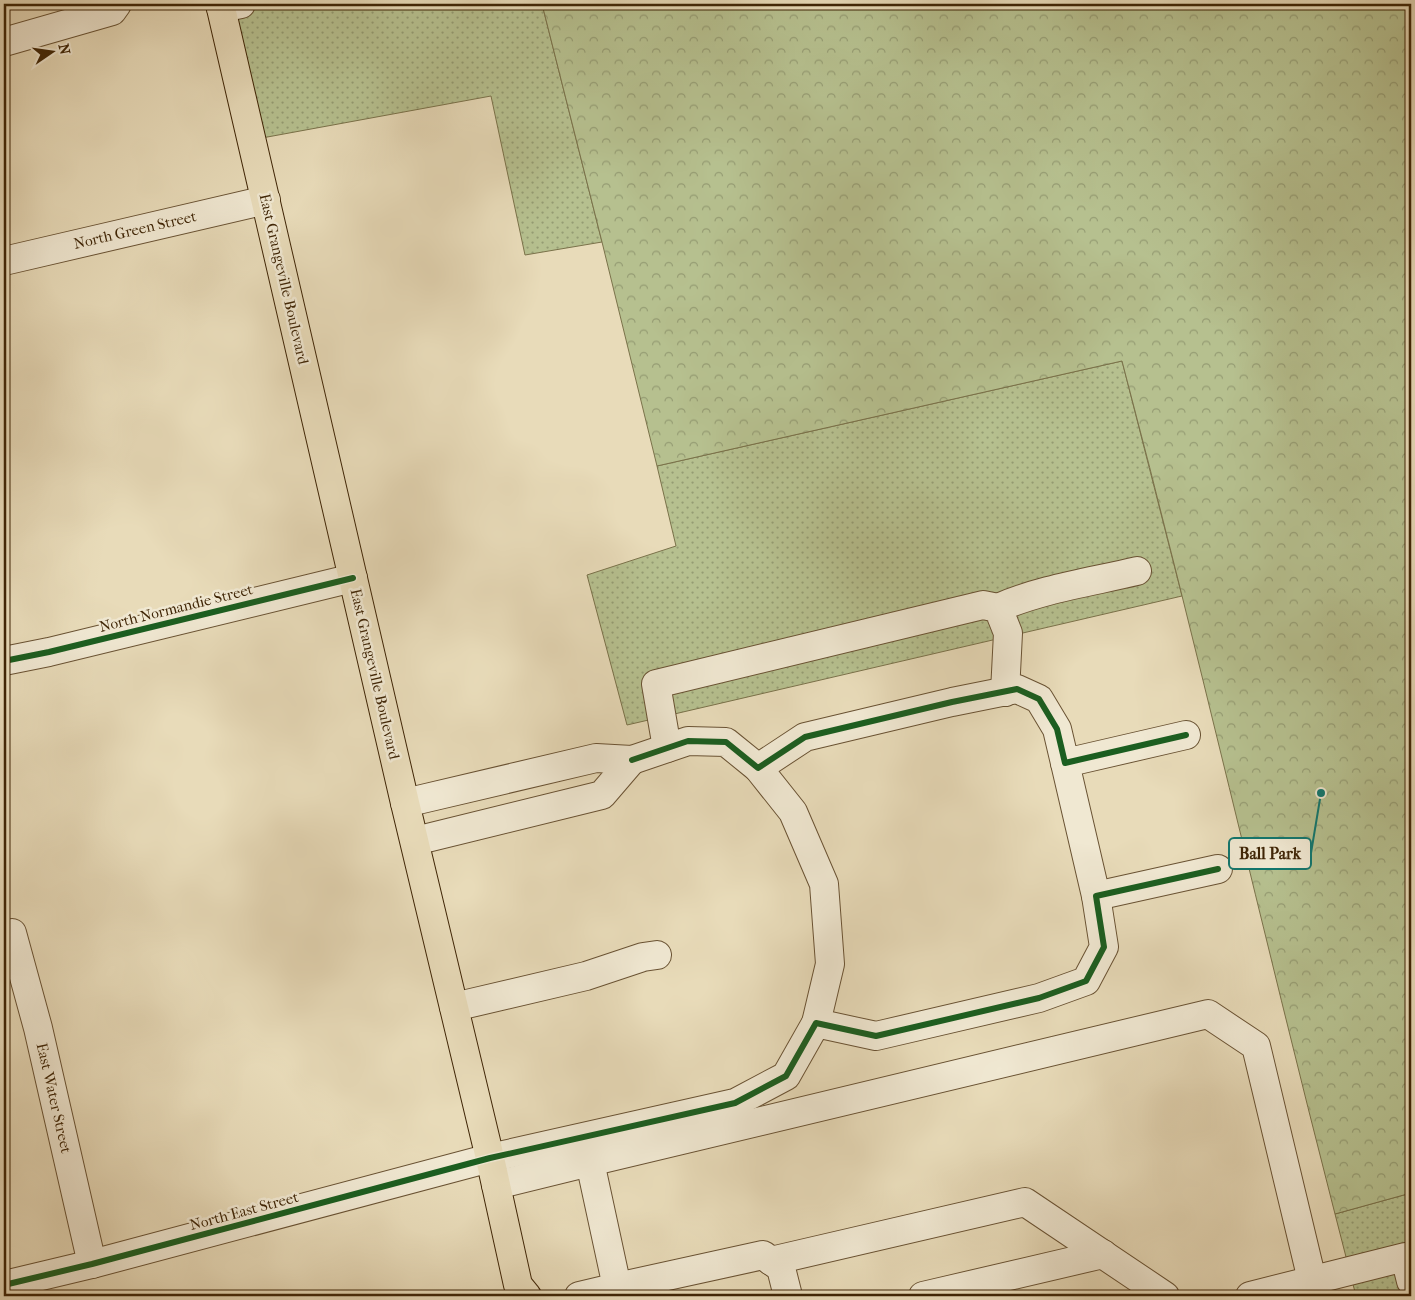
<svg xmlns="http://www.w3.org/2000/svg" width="1415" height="1300" font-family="'IM FELL French Canon',serif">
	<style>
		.grass { fill: url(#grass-dots); stroke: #7a724a }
		.forest { fill: url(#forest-crowns); stroke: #7a724a }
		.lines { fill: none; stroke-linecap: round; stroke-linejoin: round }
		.minor-casing { stroke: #695233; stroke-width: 30 }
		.major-casing { stroke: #3f2506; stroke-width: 30 }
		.minor { stroke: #f0e8d2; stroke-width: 28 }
		.major { stroke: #e8dbb9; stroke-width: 28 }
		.cycleway-casing { stroke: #f0e8d2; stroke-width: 9 }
		.cycleway { stroke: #1b5e20; stroke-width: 6 }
		.labels { text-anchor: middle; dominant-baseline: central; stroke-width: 5; stroke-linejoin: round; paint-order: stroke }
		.street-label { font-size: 15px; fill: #3f2506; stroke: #f0e8d2 }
		.leader { fill: none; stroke: #0f766e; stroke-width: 2 }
		.callout-dot { fill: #0f766e; stroke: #f0e8d2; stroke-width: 2 }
		.callout { fill: #f0e8d2; stroke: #0f766e; stroke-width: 2 }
		.callout-label { font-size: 16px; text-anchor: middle; font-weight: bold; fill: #3f2506 }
	</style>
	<defs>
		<pattern id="grass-dots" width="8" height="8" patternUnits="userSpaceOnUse" patternTransform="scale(1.25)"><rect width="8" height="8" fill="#b6c08f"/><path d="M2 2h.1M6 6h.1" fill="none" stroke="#959c73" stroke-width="1.8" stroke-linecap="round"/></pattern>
		<pattern id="forest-crowns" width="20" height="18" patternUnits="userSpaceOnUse" patternTransform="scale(1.25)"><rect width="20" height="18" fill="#b6c08f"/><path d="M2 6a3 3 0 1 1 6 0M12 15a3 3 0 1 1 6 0" fill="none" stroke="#959c73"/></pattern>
	</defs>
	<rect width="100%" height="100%" fill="#e8dbb9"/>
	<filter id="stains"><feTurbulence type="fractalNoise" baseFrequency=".004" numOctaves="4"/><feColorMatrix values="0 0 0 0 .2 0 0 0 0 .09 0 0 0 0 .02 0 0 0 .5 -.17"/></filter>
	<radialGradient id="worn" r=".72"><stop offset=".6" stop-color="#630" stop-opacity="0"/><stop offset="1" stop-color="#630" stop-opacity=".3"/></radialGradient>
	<g class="grass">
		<path d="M241,4h301l60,238 -77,13 -34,-159 -240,44 -30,-132z"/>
		<path d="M1122,361l60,235 -555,129 -40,-150 89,-29 -19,-80z"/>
		<path d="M1411,1193v103h-55l-21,-82z"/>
	</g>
	<path class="forest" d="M542,4h869v1189l-76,21c-73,-284 -138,-569 -213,-853l-465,105 -55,-224z"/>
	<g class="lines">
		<g class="minor-casing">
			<g id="minor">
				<path d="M221,8l20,-4"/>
				<path d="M4,42l108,-31 5,-7"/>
				<path d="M4,261l262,-61"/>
				<path d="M998,608c43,-19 93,-26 139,-37"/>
				<path d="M4,661l45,-9 304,-74"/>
				<path d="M667,748l-11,-64 327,-79 15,3 10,25 -3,59"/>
				<path d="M632,760l56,-19 38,1 32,26 47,-31 147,-35 65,-13 22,10 18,30 8,34 121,-28"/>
				<path d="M1065,763l31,133"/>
				<path d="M758,768l35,44 31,72 6,80 -14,59"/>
				<path d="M405,803l191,-45 36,2 -30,35 -187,46"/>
				<path d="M12,933l26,95 54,236"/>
				<path d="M454,1007l132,-31 57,-19 14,-2"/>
				<path d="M590,1162l618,-148 48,32 56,234"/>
				<path d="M496,1185l94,-23 27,125 -38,9"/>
				<path d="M771,1261l254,-59 140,94"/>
				<path d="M4,1285l88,-21 398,-106 245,-55 51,-27 30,-53 60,13 163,-38 47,-17 18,-34 -8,-51 122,-27"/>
				<path d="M617,1287l146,-32 18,13 7,28"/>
				<path d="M923,1296l180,-42"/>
				<path d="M1250,1296l155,-39 6,24"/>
			</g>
		</g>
		<g class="major-casing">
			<path id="major" d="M220,4l185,799 85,355 28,127 9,11"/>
		</g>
		<use href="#minor" class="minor"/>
		<use href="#major" class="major"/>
		<g class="cycleway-casing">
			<g id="cycleway">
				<path d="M4,661l45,-9 304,-74"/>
				<path d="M632,760l56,-19 38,1 32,26 47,-31 147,-35 65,-13 22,10 18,30 8,34 121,-28"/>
				<path d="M4,1285l88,-21 398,-106 245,-55 51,-27 30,-53 60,13 163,-38 47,-17 18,-34 -8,-51 122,-27"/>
			</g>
		</g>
		<use href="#cycleway" class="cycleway"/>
	</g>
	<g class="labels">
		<g class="street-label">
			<text transform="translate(135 230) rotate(-13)">North Green Street</text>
			<text transform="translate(284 279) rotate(77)">East Grangeville Boulevard</text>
			<text transform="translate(176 608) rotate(-14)">North Normandie Street</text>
			<text transform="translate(375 674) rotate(77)">East Grangeville Boulevard</text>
			<text transform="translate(54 1098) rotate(77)">East Water Street</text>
			<text transform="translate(244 1211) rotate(-15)">North East Street</text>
		</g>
	</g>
	<path class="leader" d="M1321 793L1311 853"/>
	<circle class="callout-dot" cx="1321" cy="793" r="5"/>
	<rect class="callout" x="1229" y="838" width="82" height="31" rx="5"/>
	<g class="callout-label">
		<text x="1270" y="859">Ball Park</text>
	</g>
	<rect width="1415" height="1300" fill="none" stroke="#e8dbb9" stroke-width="20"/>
	<rect x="5" y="5" width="1405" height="1290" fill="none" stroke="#3f2506" stroke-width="2.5"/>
	<rect x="10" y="10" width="1395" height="1280" fill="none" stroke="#3f2506"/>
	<g transform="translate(52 52) rotate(77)" stroke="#f0e8d2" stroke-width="4" paint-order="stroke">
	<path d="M0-4L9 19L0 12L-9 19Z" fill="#3f2506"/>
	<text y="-8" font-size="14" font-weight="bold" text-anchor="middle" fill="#3f2506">N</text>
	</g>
	<rect width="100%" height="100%" filter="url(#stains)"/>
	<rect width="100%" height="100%" fill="url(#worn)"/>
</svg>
